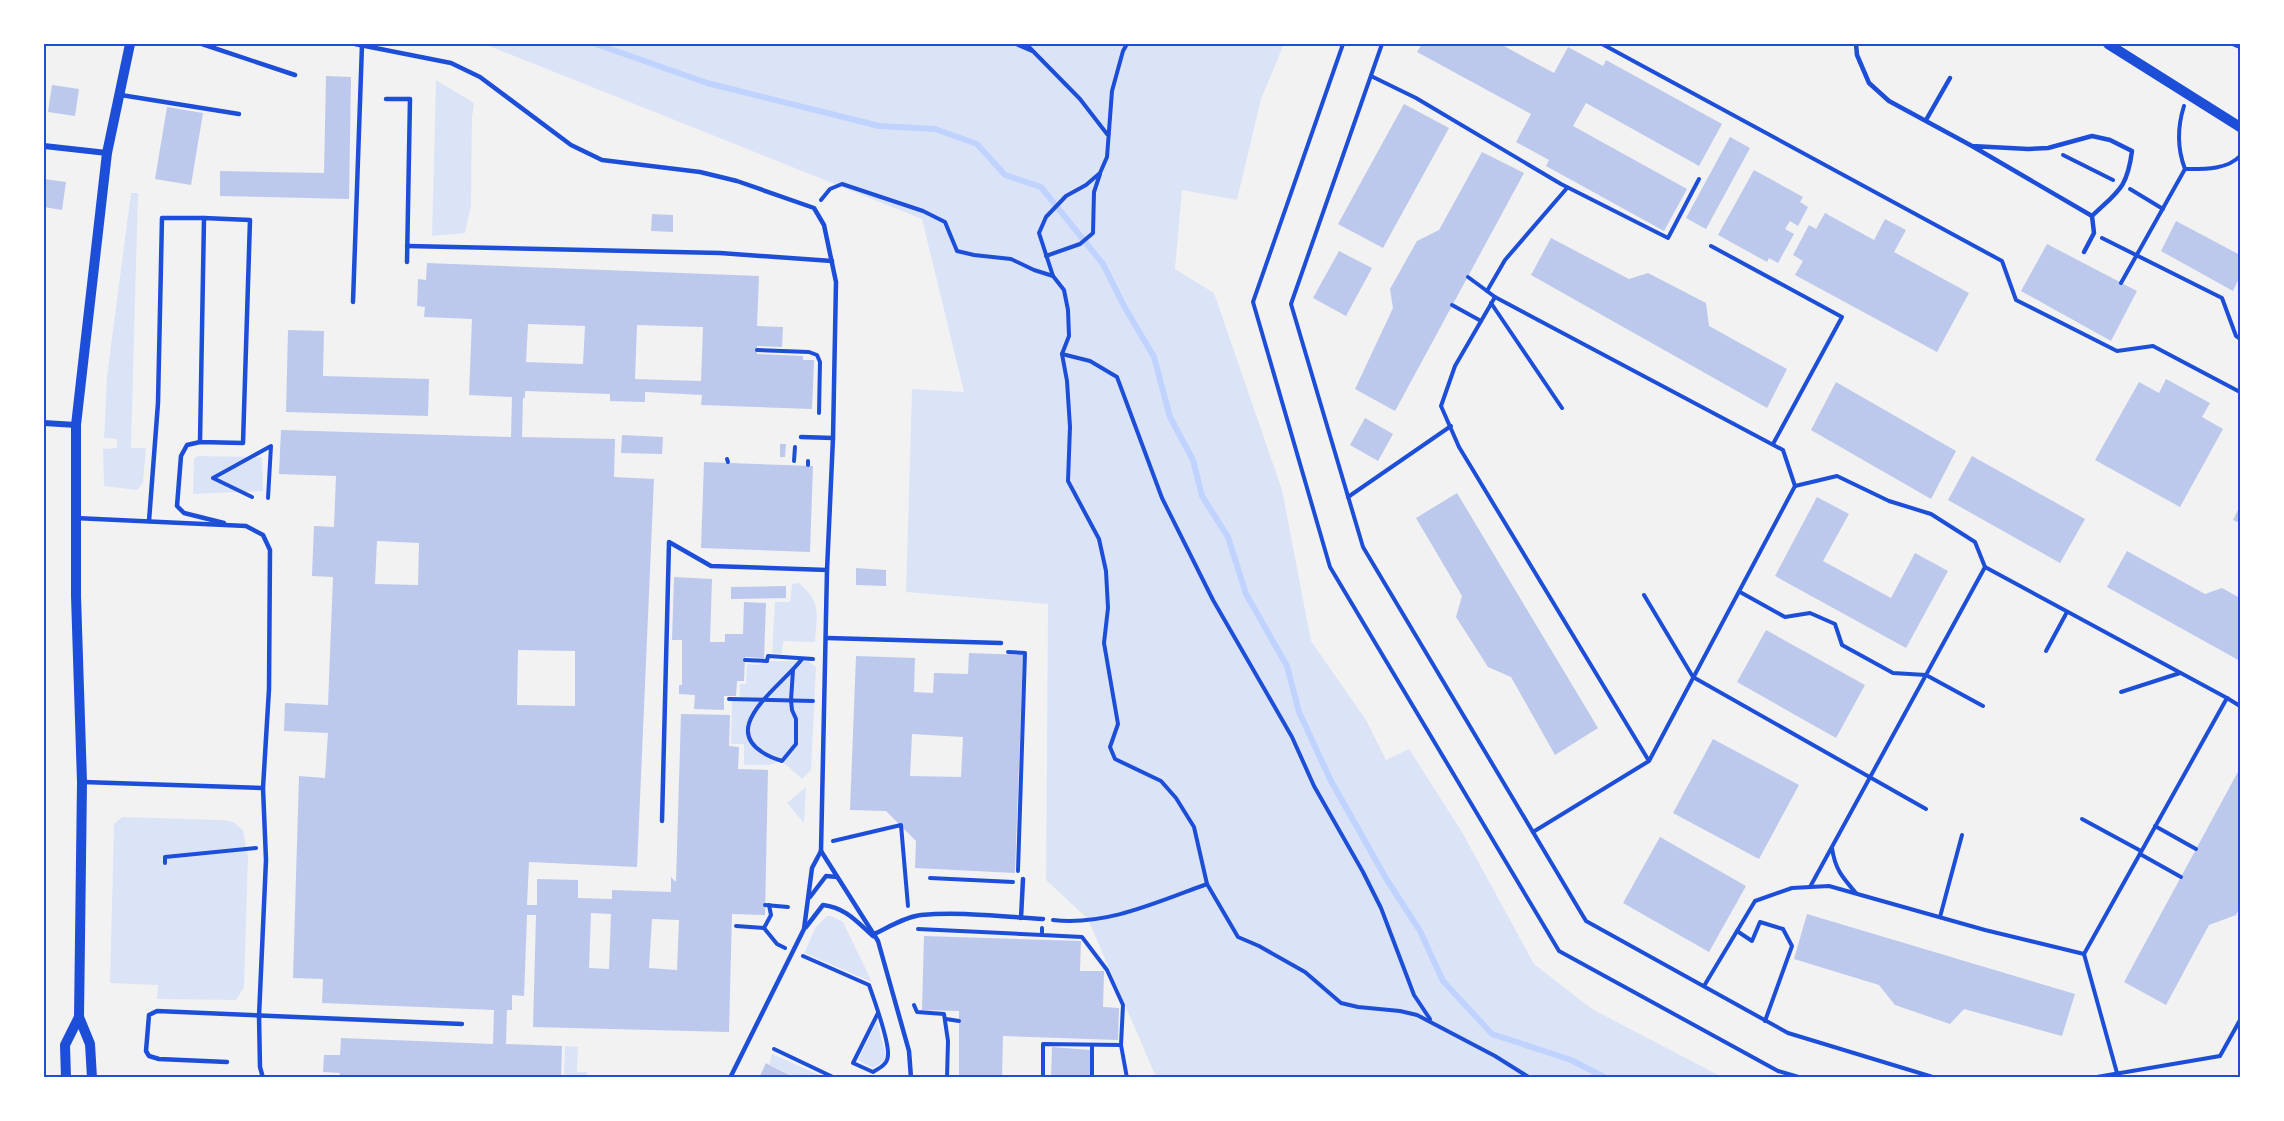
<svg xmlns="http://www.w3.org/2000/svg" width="2284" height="1121" font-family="'Nunito Sans',sans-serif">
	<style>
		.green { fill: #dbe4f7 }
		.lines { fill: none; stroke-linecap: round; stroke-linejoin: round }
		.stream { stroke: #bfd3fe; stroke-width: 6 }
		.building { fill: #bdc9ec; fill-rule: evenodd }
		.path { stroke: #1d4ed8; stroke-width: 4 }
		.service { stroke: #1d4ed8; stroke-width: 4.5 }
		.minor { stroke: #1d4ed8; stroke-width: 6 }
		.tertiary { stroke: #1d4ed8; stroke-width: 10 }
		.neatline { fill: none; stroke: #1d4ed8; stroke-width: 2 }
	</style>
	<rect width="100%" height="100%" fill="#f2f2f2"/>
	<g class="green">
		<path d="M484,44h800l-23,55 -24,101 -55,-10 -7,79 39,24 68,197 29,151 55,79 20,40 23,-11 53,83 72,132 58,45 130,68h-566l-68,-158 -42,-39 2,-276 -142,-12 6,-203 52,3 -42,-173z"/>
		<path d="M436,80l38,23 -2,14 -1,88 -6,28 -33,3z"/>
		<path d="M131,193h7l-7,255h15l-3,34 -6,8 -33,-4 -1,-37 14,-1v-9l-13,-1 3,-62z"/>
		<path d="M198,456l64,1 1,34 -70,3 1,-36z"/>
		<path d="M799,583c23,20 18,32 16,59l-32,-1 -1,13 -10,-1 3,-51h15l2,-18z"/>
		<path d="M763,661h45l8,6 -5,103 -9,9 -20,-18 -13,4h-25v-21h-13l1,-43h8v-17h6l1,-20 13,1z"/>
		<path d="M806,787l-2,36 -17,-20z"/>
		<path d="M122,817l101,3 10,2 10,8 5,27 -4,130 -8,13 -79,-1 1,-14 -48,-2 4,-159z"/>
		<path d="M827,916h4l12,6 29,60 -68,-29 12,-26z"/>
		<path d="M877,1021l9,35 -3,6 -10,6 -15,-8z"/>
		<path d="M565,1046l13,1 -1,25h10v5h-23z"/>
		<path d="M772,1054l52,23h-28l-27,-12z"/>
	</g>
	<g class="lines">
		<path class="stream" d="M596,44l111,39 172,43 56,3 42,15 28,31 36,12 62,77 21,42 30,51 16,60 23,43 9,36 26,41 18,57 41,72 12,46 32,69 56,99 33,51 23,50 49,53 79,26 35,18"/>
	</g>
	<g class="building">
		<path d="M1422,44h78l54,29 14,-26 35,19 3,-6 116,64 -23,42 -113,-63 -13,23 114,63 -23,42 -118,-65 3,-6 -33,-18 15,-28 -114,-62z"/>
		<path d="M326,76l25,1 -2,122 -129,-3v-25l104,2z"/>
		<path d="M52,85l27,4 -4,27 -27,-4z"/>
		<path d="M1404,104l45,24 -66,120 -45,-24z"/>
		<path d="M167,107l36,6 -12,72 -36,-6z"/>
		<path d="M1730,137l20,11 -44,81 -20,-11z"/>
		<path d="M1482,152l42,21 -129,238 -40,-22 38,-81 -3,-19 27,-48 22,-11z"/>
		<path d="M1754,170l49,27 -3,5 8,5 -10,19 -8,-5 -5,8 9,5 -16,29 -9,-5 -2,4 -49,-27z"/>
		<path d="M44,179l22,3 -4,28 -18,-3z"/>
		<path d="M1825,213l49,27 11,-21 21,11 -12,22 75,41 -32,59 -142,-77 8,-14 -10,-6 16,-30 7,4z"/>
		<path d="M652,214l21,1v17l-22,-1z"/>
		<path d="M2176,221l64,34v21l-7,15 -72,-40z"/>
		<path d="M1551,238l78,41 19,-6 58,30 3,23 78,43 -20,39 -236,-133z"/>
		<path d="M2047,244l90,47 -26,50 -90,-50z"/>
		<path d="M1339,251l33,17 -26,48 -33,-18z"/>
		<path d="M427,263l332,13 -2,50 26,1 -1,20 -25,-1v8l46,2v4h11l-2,49 -111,-4 1,-10 -57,-3v10l-35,-1v-7l-85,-3v7h-2l-1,39 93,2 -1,38 40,2 -17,388 -108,-5 -2,43h10v-26l41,1v18l34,1v-9l59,2v-15l5,5 5,-168 49,1 -1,31 10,1 -1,22 30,1 -3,145 -33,-1 -3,118 -196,-5 3,-112h-9l-3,81 -12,-1v15h-5l-1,34 56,2 -1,32h-222l1,-5 -17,-1 1,-17h16l1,-17 152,6 1,-34 -172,-7 1,-24 -30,-1 6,-202 26,2 3,-45 -44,-2 1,-28 43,2 5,-128 -21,-1 2,-50 20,1 2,-51 -57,-2 2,-44 230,7 1,-40 -43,-2 3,-76 -48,-2 1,-10 -8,-1 1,-27 8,1zM528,324l57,2 -2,38 -57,-2zM637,325l66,2 -2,54 -66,-2zM377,541l42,2 -1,42 -43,-1zM518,650l57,1v55l-58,-1zM591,913l20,1 -2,55 -20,-1zM652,919l27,1 -2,50 -28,-2z"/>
		<path d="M288,330l36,1 -1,45 106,3 -1,37 -142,-4z"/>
		<path d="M2166,379l44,24 -8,14 21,12 -43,78 -85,-47 44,-78 20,11z"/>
		<path d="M1836,382l120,69 -25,48 -120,-69z"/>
		<path d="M1365,418l28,16 -15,27 -28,-16z"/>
		<path d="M622,435l41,2 -1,17 -41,-1z"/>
		<path d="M780,444h6l-1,13h-5z"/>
		<path d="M1972,456l113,63 -25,44 -112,-63z"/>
		<path d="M704,462l109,4 -3,86 -109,-4z"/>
		<path d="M1457,493l141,235 -43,27 -44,-78 -23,-10 -32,-50 6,-21 -46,-78z"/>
		<path d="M1817,497l32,17 -26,47 68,37 24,-45 33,18 -42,77 -131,-72z"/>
		<path d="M2240,506v17l-7,-3z"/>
		<path d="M2127,551l78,43 17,-6 18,10v63l-133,-74z"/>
		<path d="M856,568l30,2v16l-30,-1z"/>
		<path d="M674,577l38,2 -2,63h15v-8h18l1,-32 22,1 -2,55 -19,-1 -1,24h-7l-1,15h-12v14l-30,-1 1,-14 -16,-1v-9h3v-45h-10z"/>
		<path d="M786,586v12l-55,1v-12z"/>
		<path d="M1766,630l99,55 -29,53 -99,-56z"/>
		<path d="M969,653l54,2 -8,218 -100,-5 1,-27 -30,-30 -36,-1 6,-154 59,2 -1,34 19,1 1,-20 34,1zM912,734l51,3 -2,40 -51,-1z"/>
		<path d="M1713,739l86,46 -40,74 -86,-46z"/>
		<path d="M2240,768v138l-4,9 -27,10 -43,80 -42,-23z"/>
		<path d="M1660,837l86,49 -37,66 -86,-49z"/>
		<path d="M1807,914l268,80 -13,42 -98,-27 -14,15 -55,-19 -16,-20 -85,-26z"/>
		<path d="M924,936l157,5 -1,30h24l-1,36 16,1 -1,32 -115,-4 -1,42h-43v-67l-37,-1z"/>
		<path d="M1052,1047l39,3 -1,28h-39z"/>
		<path d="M766,1063l3,2 27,13h-37z"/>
	</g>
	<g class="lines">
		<g class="path">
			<path d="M933,44h17"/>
			<path d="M1016,44l16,7"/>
			<path d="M1026,44l54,55 27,35"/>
			<path d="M1127,44l-4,7 -11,40 -5,66 -7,16 -14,12 -20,11 -20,21 -7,16 14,43 11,14 4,20 1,26 -7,18 5,27 3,46 -2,54 31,58 7,32 2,37 -4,35 14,81 -8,23 5,12 46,22 15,17 18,29 13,57 31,53 21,9 46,26 36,31 17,4 42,4 17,4 78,41 35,22"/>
			<path d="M1343,44l-90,258 77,265 229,384 219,120 24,7"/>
			<path d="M1382,44l-91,260 72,243 223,374 202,112 148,45"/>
			<path d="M1602,44l400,217 14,39 101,51 36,-5 87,46"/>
			<path d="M1371,76l45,22 145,86 107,54 31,-59"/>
			<path d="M2184,106c-7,22 -7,42 1,63"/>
			<path d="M2063,155l50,25"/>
			<path d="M2130,189l33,20"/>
			<path d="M821,200l9,-11 12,-5 81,27 22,11 12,29 17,4 37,4 23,11 19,6"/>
			<path d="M2102,238l120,60 14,38 4,3"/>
			<path d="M1711,246l131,71 -69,127"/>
			<path d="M1046,256l34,-12 13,-11 1,-41 6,-18"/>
			<path d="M1468,277l19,14"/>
			<path d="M2121,283l64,-114c18,0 42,1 55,-13"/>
			<path d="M1495,297l-8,-6 18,-31 62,-72"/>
			<path d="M1491,303l71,105"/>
			<path d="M1452,305l29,16"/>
			<path d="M757,350l52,2 8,3 3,7 -1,51"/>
			<path d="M1062,354l28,7 27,16 45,121 51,102 79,137 22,49 49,86 18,36 33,87 16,24"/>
			<path d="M727,459l1,3"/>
			<path d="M794,461l1,-14"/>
			<path d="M808,465v-4"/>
			<path d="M1795,486l42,-10 52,25 42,13 44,28 10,25"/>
			<path d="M252,497l-39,-19 58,-32 -3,52"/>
			<path d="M1348,497l103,-71"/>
			<path d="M1740,592l45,25 25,-4 25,11 7,21 51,28 33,2 57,31"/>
			<path d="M1644,595l49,82 233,132"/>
			<path d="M2046,651l21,-39"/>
			<path d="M1008,652l17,1 -7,218"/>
			<path d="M745,660l22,1 1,-5 45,3"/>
			<path d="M793,670l-2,30 1,10 4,9v25l-14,17c-77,-25 -3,-72 20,-102"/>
			<path d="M2121,692l59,-19"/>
			<path d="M2227,698l13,8"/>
			<path d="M729,699l84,2"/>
			<path d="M2082,819l59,32"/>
			<path d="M2155,826l41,23"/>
			<path d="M1533,832l116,-71 146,-275 -12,-36 -288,-153 -40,69 -14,40 18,41 190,314"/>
			<path d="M833,841l68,-16 7,81"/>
			<path d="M1832,848c3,21 10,29 24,45"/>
			<path d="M2140,854l41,23"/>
			<path d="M165,863v-6l91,-9"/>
			<path d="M930,878l83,4"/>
			<path d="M1810,887l175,-320 242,131 -143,256"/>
			<path d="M765,905l23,2"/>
			<path d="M769,905l2,10 -7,13 13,16 8,4"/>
			<path d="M1940,917l22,-82"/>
			<path d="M1053,920c54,6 104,-18 154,-36"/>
			<path d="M736,926l28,2"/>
			<path d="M1042,928v7l40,2 25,33 16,35 -2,40"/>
			<path d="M918,929l124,6"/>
			<path d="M1737,931l15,10 8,-19 23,7 9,17 -27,75"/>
			<path d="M803,956l66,29c5,14 20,57 19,70 0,9 -8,13 -15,17l-20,-9 25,-50"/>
			<path d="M1704,986l51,-85 37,-13 37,-2 156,44 99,24 33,119"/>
			<path d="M914,1005l3,7 27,2 4,27 -1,37"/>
			<path d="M946,1019l13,2"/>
			<path d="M774,1049l61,29"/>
			<path d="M850,1078h3"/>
			<path d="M1043,1078v-34l78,1 6,33"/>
			<path d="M1092,1078v-33"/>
			<path d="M2091,1078l129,-22 20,-36"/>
		</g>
		<g class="service">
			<path d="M202,44l93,31"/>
			<path d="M355,44l96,19 29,14 91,68 31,15 98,12 37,9 77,27 10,17 12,57 -3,156 -6,132 -6,281 -9,17 -8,61 -74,149"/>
			<path d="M1856,44l1,11 12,28 20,18 83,45 120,70c26,-25 35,-27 40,-65l-22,-11 -18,-4 -44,12 -20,1 -56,-3"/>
			<path d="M121,95l118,19"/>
			<path d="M386,99h24l-3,163"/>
			<path d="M1926,120l24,-42"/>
			<path d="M407,246l313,7 112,8"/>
			<path d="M2084,252l10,-19 -2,-17"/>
			<path d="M353,302l9,-257"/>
			<path d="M801,437l32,1"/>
			<path d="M200,442l4,-224 46,2 -7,223 -43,-1 -13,3 -6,11 -4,50 7,7 40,10"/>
			<path d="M75,518l171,8 17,9 7,15 -1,139 -6,99 3,72 -7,156 1,51 3,11"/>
			<path d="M149,521l9,-118 4,-185h42"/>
			<path d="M827,638l174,5"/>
			<path d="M83,782l180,6"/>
			<path d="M662,821l7,-279 42,24 116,4"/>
			<path d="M821,851l57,90 31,110 2,27"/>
			<path d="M810,897l16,-21 11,1"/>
			<path d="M1021,918l2,-39"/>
			<path d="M806,927l17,-22c23,3 33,16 50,31"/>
			<path d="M874,934c15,-7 31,-17 47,-19 39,-4 83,2 122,4"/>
			<path d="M227,1062l-68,-3 -10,-3 -3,-5 3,-36 8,-4 305,13"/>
		</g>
		<g class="minor">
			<path d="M2235,44l5,2"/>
			<path d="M44,146l63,7"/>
			<path d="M44,423l32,2"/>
		</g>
		<g class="tertiary">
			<path d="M2108,44l132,83"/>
			<path d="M66,1078l-1,-33 14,-28"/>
			<path d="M92,1078l-2,-34 -11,-27 3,-235 -6,-186v-171l31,-272 23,-109"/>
		</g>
	</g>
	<rect width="2284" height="1121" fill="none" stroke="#ffffff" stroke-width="90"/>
	<rect x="45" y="45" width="2194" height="1031" class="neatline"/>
</svg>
